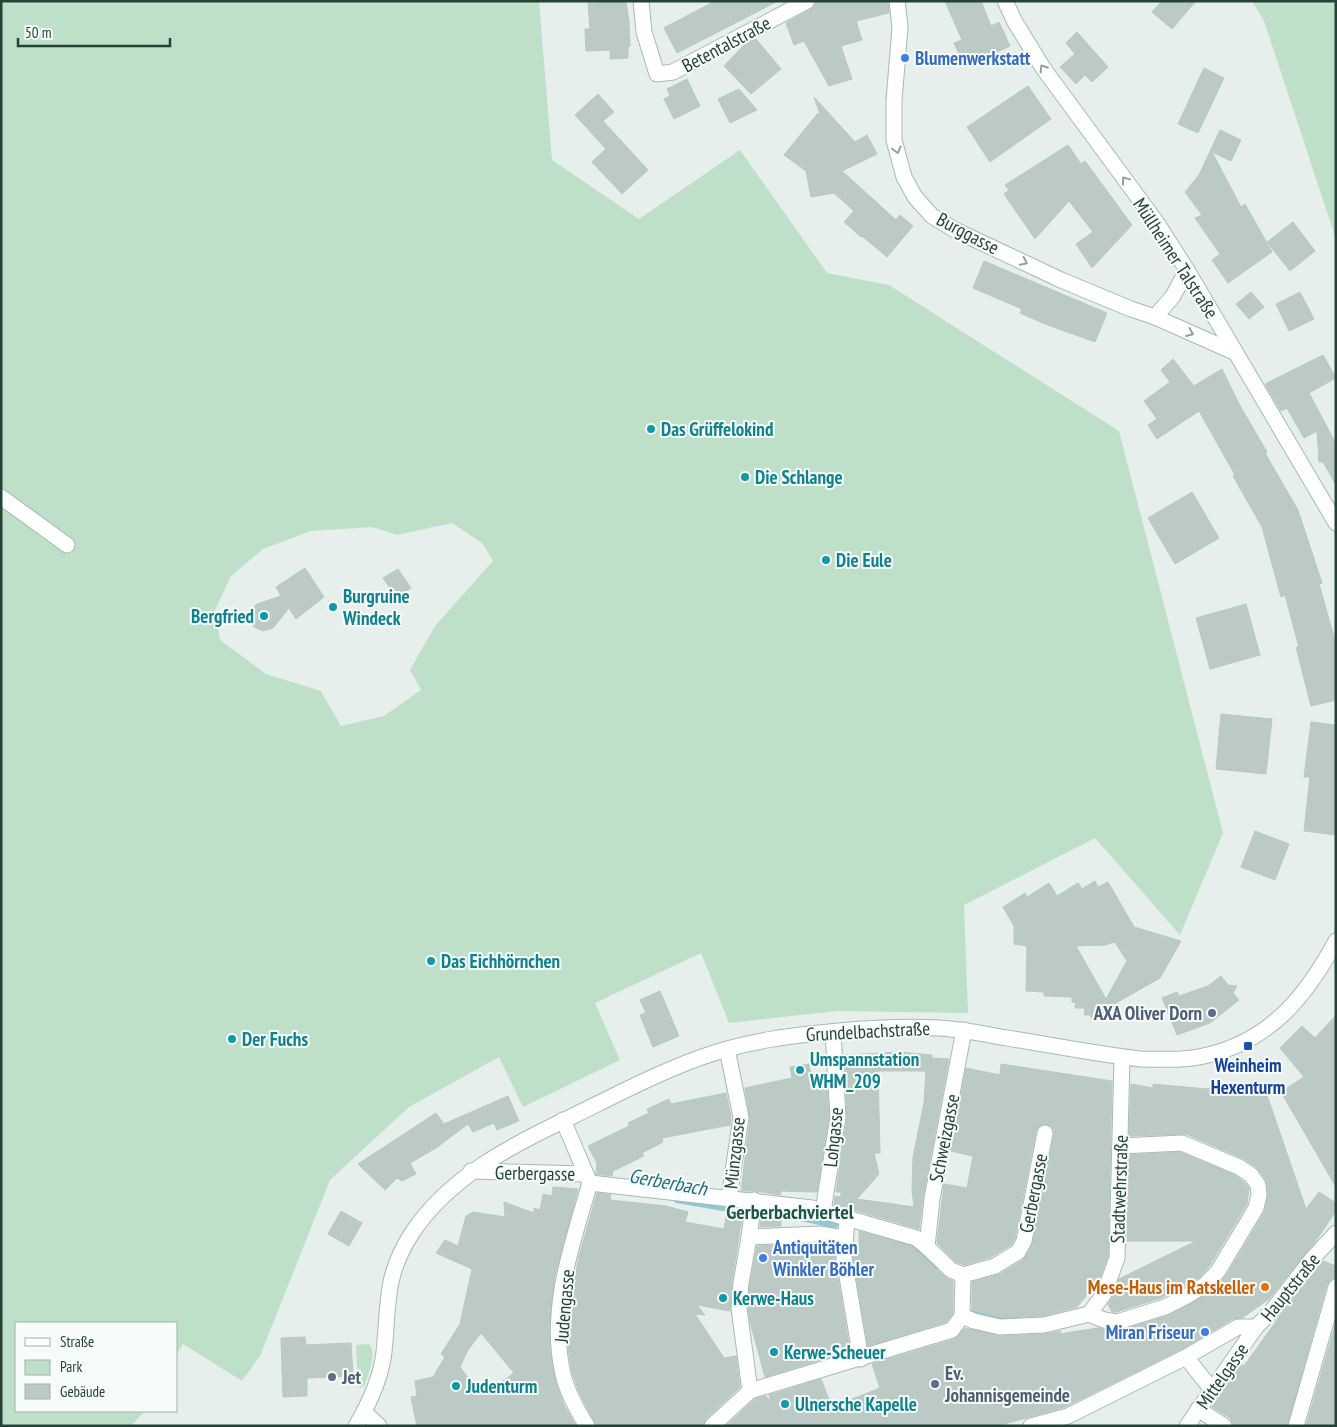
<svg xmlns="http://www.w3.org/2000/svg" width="1337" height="1427" font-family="'PT Sans Narrow',sans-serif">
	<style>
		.green { fill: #bfe0c8; fill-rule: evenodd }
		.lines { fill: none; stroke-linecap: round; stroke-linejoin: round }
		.stream { stroke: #8ec9d4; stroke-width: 6 }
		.building { fill: #bbcac4; stroke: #b8c9c2; fill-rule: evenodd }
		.pedestrian-casing { stroke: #a8b8b2; stroke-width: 17 }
		.minor-casing { stroke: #a8b8b2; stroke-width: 17 }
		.secondary-casing { stroke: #a4bbb3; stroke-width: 17 }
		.pedestrian { stroke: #fff; stroke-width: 15 }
		.minor { stroke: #fff; stroke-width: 15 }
		.secondary { stroke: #fff; stroke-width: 15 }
		.oneway { stroke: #92a09c }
		.shop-dot { fill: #3f7fe0; stroke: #f7fbf9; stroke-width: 2 }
		.culture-dot { fill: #0f9aa8; stroke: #f7fbf9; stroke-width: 2 }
		.service-dot { fill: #5c6f8a; stroke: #f7fbf9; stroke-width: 2 }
		.transit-dot { fill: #1a4fb4; stroke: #f7fbf9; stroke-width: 2 }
		.food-dot { fill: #e8710a; stroke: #f7fbf9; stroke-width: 2 }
		.labels { text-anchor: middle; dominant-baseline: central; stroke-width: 4; stroke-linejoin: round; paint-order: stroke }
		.street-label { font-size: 19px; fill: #24423a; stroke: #f7fbf9 }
		.shop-label { font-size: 19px; font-weight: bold; fill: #366cbe; stroke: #f7fbf9; text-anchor: start }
		.culture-label { font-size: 19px; font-weight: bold; fill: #0d838f; stroke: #f7fbf9; text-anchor: start }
		.service-label { font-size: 19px; font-weight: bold; fill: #4e5e75; stroke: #f7fbf9; text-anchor: start }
		.transit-label { font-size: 19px; font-weight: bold; fill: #164399; stroke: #f7fbf9 }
		.food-label { font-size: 19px; font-weight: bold; fill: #c56008; stroke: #f7fbf9; text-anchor: end }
		.water-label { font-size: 20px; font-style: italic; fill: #1c6f80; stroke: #f7fbf9 }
		.neighbourhood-label { font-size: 20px; font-weight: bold; fill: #1f5548; stroke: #f7fbf9 }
	</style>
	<rect width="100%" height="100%" fill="#e6efeb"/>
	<g class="green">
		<path d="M1,1h538l13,159 87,59 101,-69 87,123 62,12 230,146 104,402 -43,102 -85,-97 -131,67 4,108 -132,-2 -107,12 -28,-70 -106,50 25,57 -97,47 -24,-50 -90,50 -79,73 -70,176 -18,25 -59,-37 -7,11v-32h-160v88h129l-14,15h-130zM452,523l30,20 11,18 -58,65 -25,44 11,20 -37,26 -43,10 -20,-35 -55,-17 -46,-34 -5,-30 16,-34 32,-27 48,-18 61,-4 25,8z"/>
		<path d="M1252,1h84v238l-72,-218z"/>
		<path d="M369,1344c9,10 -1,30 -4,41l-5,3 -2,-2 -2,-41z"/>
	</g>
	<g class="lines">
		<g class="stream">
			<path d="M677,1200l58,10"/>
			<path d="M761,1210l74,15"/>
			<path d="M906,1245l9,2 20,21"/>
			<path d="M970,1313l47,7"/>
		</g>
	</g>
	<g class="building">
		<path d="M597,1h29l3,21 1,24 -2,1v11l-18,1v-9l-24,1 -1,-22h5l-2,-26h10z"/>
		<path d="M715,1h63l-101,52 -13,-25z"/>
		<path d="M816,1h72l1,12 -33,8 6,19 -21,6 11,33 -23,7 -25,-45 -10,4 -8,-22 25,-14z"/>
		<path d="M945,1h36l10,25 8,-4 11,24 -45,21 -11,-24 8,-3z"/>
		<path d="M1162,1h34l-24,28 -20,-17z"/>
		<path d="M1077,32l31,35 -16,15 -7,-7 -9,9 -16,-17 15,-13 -9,-11z"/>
		<path d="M756,39l25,30 -30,25 -27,-28 21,-22z"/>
		<path d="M1204,68l20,10 -26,55 -20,-9z"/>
		<path d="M687,79l13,27 -26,13 -10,-20 6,-3 -3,-7z"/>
		<path d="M1028,86l23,33 -61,43 -23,-35z"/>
		<path d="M739,89l18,21 -27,13 -12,-24z"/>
		<path d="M598,94l16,18 -11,9 45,49 -26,24 -30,-32 14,-13 -31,-34z"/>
		<path d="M814,97l41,45 12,-7 10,19 -35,17 54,49 4,-5 13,11 -26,31 -25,-21 -1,1 -17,-15 10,-11 -20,-18 -23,4 -5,-26 -22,-16 34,-42 3,4z"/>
		<path d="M1220,130l21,10 -10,21 -19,-9 29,55 4,-3 27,48 -44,31 -16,-23 8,-6 -25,-36 7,-3 -17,-23 14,-17z"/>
		<path d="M1068,145l13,19 4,-3 47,64 -40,43 -16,-24 17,-12 -24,-31 -34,38 -31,-45 5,-4 -4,-5z"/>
		<path d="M1293,222l22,29 -25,20 -23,-29z"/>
		<path d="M984,261l123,52 -12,29 -50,-18 -25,-11 2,-4 -49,-21z"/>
		<path d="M1251,292l13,15 -15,12 -13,-15z"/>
		<path d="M1300,292l14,27 -25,12 -13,-27z"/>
		<path d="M1323,355l13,23 -27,15 27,51v41l-13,-23h-4l-2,-31 -13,7 -17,-30 -6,3 -16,-27z"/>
		<path d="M1173,359l21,27 28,-17 17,35 28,48 -2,1 33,57 24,73 -3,1 17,60v56l-25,6 -15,-59h3l-14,-52 -4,2 -19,-70 -29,-51 2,-1 -36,-64 -42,28 -9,-14 9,-6 -13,-18 26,-19 -9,-12z"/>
		<path d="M1192,492l27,46 -44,26 -27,-46z"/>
		<path d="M305,568l19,29 -28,22 -7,-11 -16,20 -10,3 -9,-4 -5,-9 4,-10 4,-4 24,-8 -5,-9z"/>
		<path d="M398,569l13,19 -14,10 -14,-20z"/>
		<path d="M1246,604l14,51 -50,14 -14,-51z"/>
		<path d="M1221,714l51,5 -6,55 -50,-5z"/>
		<path d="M1311,722l25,3v110l-32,-4 6,-54h-6z"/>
		<path d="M1255,831l34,13 -14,36 -34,-13z"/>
		<path d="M1095,881l3,6 10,-5 26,45 47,14 -21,37 -51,29 -1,12 -17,-1v-3h-7l1,-7h-10l1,-5 -4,-1v-5l-28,-1v-4l-18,-1 1,-45 -13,-2v-18l-11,-19 22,-14 2,4 22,-14 8,13 21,-13 4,6zM1115,942l12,19 -21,38 -30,-53 29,-1z"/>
		<path d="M1221,976l7,9 9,1 -4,7 6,7 -29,23 -33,12 -15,-37 15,-6 2,4 29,-10z"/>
		<path d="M660,991l19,45 -26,11 -13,-32 6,-2 -6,-13z"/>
		<path d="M1336,1015v172l-55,-95 23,-15 -24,-29 22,-22 13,12z"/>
		<path d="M899,1052l33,3v3l17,1 -26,138 -4,32 -85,-25 1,-8 6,1v-5h-5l11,-74 -3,-63zM878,1071h48l-2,32 -11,54 -1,33 2,17 -57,-8 22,-25 -5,-21h6z"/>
		<path d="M809,1064l2,11 15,-2 3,44 -12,75 -37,-1 1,4 -26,-4h-14l9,-73 -5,-30 47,-10 -2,-11z"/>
		<path d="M1001,1064l111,17 -4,175 -11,30 -1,-2 -19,23 -34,9 -42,2 -29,-8v-28l28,-8 23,-14 9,-15 22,-110v-5l-3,-4 -9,-2 -6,7 -21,107 -4,7 -20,12 -27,8 -8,-3 -19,-19 7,-59 23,4 6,-32 -22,-5 15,-83 34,7z"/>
		<path d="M1258,1080l10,18 38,111 13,-17 17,11v8l-21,31 -46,57 -27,19 -9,1 -51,30 -117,58 -68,19h-271l29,-27 11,-3 5,7 -2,-8 52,-16 11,28 48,-19 -8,-24 83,-25 10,-11 35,8 45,-2 16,-3 -2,3 39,-6 21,3 50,-16 42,-23 15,-16 38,-63 4,-19 -2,-14 -10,-13 -12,-8 -58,-25 -57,2 2,-52 22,4v-4l54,5 12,-5 4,8z"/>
		<path d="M726,1093l5,24 -1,8 -68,13 1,4 -21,11 2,3 -31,15 -1,5 -16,-2 1,-11 -9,-17 41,-20 -1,-3 21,-10 -2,-4 22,-10 2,5z"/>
		<path d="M508,1096l11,25 -22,9 -3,-7 -21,9 -5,-8 -32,24 -26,15 6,11 -14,7 -5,-3 -12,12 -27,-26 78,-51 8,11z"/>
		<path d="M1180,1152l55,23 9,7 5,6 -2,16 -37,61 -10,12 -39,21 -45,14h-4l-4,-8 5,-7 6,-18 77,-38h-69l2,-86z"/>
		<path d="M553,1187l25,2 -23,86 -6,51 1,25 6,32 8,22 12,21h-159l-6,-29 6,-1 -2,-15 18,-4 12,-20 -4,-3 19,-30 12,-55 -36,-16 9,-13 13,6 8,-30 7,-4 32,5 -1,-15 30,11v-5l6,2 3,-16 9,2zM481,1333l33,40 -32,23 -22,-29 8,-17z"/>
		<path d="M597,1193l14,2 -1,5 56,6 22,6 -3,10 39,7 3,-18 12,2v-4l4,1 -11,71 -2,30 -33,-6 8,10 -10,-1 29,44 12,-2 4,31 -34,32 -3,7h-107l-18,-36 -6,-18 -4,-23 2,-46 9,-47z"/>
		<path d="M341,1211l21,12 -13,23 -21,-12z"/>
		<path d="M762,1212l19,2v12l-21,1z"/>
		<path d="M859,1231l53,15 33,31 8,4v32l-7,9 -78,24 -15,-87 1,-12 5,1z"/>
		<path d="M818,1243l18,3 -1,15 15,90 -85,26 -15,-55 -2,-14 2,-24 7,-38z"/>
		<path d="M1323,1261l13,5v12l-6,2 -3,4 -40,142h-54l-3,-8 -18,-11 29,-43 3,2 38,-53z"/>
		<path d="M1336,1322v104h-30z"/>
		<path d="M305,1337l1,8 45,-2 2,33 -46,2v18l-24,1 -2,-59z"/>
	</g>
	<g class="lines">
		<g class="pedestrian-casing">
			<path id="pedestrian" d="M749,1237l70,-3 26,4"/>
		</g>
		<g class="minor-casing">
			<g id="minor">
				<path d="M641,1l3,31 13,42 16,-2 134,-71"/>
				<path d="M1,497l66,48"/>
				<path d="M727,1049l14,68 -12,81"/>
				<path d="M563,1120l23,54"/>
				<path d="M471,1171l115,3 4,9"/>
				<path d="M590,1183l222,25 104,30 11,9 24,23 12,5 32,-9 23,-14 6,-11 21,-108"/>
				<path d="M823,1211l15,-94 -5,-85"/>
				<path d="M847,1219l-3,40 17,100"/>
				<path d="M927,1247l5,-48 32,-169"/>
				<path d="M1089,1314l15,-20 13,-36 5,-201"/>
				<path d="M962,1316l12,5 26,6 44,-2 45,-11 15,6 13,2 48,-15 22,-11 19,-12 12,-13 38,-63 3,-13 -1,-10 -7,-10 -12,-8 -57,-24 -61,3"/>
				<path d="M962,1316l1,-41"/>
				<path d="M1186,1357l26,33"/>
				<path d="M750,1391l202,-61 10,-14"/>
				<path d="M1198,1409l26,17"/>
				<path d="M364,1412l15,14"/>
				<path d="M587,1426c-10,-16 -20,-34 -24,-52 -15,-64 9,-130 27,-191"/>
				<path d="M712,1426l38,-35 -11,-83 2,-25 8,-46 5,-37"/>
				<path d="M1031,1426l37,-10 118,-59 52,-30h18"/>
				<path d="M1187,1426l69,-99 15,-15 41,-53 24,-26"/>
				<path d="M1296,1426l40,-139"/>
			</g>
		</g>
		<g class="secondary-casing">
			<g id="secondary">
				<path d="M897,1l3,26 -6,74v39l10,37 11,20 17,19 23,14 106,50 70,29 24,8 81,36"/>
				<path d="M1005,1l10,21 28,46 114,155 30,47 149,253"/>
				<path d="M1155,317l18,-21 14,-26"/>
				<path d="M356,1426c13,-22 25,-48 28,-74 5,-47 0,-76 28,-119 37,-56 100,-88 159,-116 43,-21 86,-44 131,-60 44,-16 91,-22 137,-26 33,-3 66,-5 99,-3 23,1 46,6 69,10 44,7 88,16 133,21 22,0 46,2 68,-4 63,-15 99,-60 128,-114"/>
			</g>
		</g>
		<use href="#pedestrian" class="pedestrian"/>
		<use href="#minor" class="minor"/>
		<use href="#secondary" class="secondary"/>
	</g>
	<defs><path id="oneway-chevron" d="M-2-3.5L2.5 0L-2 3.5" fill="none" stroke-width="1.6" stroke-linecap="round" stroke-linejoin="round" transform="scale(1.25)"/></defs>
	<g class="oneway">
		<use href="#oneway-chevron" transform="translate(1043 68) rotate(-123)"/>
		<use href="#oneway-chevron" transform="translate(897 150) rotate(75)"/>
		<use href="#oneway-chevron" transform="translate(1125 180) rotate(-127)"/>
		<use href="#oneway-chevron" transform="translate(1024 262) rotate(26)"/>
		<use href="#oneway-chevron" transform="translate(1190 333) rotate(24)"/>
	</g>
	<g class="shop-dot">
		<circle cx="905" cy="58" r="5"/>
		<circle cx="763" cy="1258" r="5"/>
		<circle cx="1205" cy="1332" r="5"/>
	</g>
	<g class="culture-dot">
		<circle cx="651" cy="429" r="5"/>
		<circle cx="745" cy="477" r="5"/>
		<circle cx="826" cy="560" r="5"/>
		<circle cx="333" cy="607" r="5"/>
		<circle cx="264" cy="616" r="5"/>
		<circle cx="431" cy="961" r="5"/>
		<circle cx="232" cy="1039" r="5"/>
		<circle cx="800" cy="1070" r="5"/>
		<circle cx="723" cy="1298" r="5"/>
		<circle cx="774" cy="1352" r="5"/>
		<circle cx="456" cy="1386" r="5"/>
		<circle cx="785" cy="1404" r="5"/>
	</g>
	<g class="service-dot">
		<circle cx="1212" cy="1013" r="5"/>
		<circle cx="332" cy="1377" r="5"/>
		<circle cx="935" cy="1384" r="5"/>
	</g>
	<rect class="transit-dot" x="1243" y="1041" width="10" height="10" rx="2.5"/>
	<circle class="food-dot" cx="1265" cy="1287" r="5"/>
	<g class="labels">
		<g class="street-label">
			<text transform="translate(726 44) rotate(-28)">Betentalstraße</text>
			<text transform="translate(968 233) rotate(28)">Burggasse</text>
			<text transform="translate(1176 258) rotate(57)">Müllheimer Talstraße</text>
			<text transform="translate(868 1031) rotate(-3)">Grundelbachstraße</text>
			<text transform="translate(833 1137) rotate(-84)">Lohgasse</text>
			<text transform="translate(944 1138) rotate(-79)">Schweizgasse</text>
			<text transform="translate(734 1153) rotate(-84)">Münzgasse</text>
			<text transform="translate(535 1173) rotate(1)">Gerbergasse</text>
			<text transform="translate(1119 1189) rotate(-88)">Stadtwehrstraße</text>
			<text transform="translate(1033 1193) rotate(-79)">Gerbergasse</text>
			<text transform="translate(1290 1287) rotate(-51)">Hauptstraße</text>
			<text transform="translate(564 1306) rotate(-85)">Judengasse</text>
			<text transform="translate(1222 1376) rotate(-55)">Mittelgasse</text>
		</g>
		<g class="shop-label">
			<text x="915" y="58">Blumenwerkstatt</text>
			<text x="773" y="1247">Antiquitäten<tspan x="773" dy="22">Winkler Böhler</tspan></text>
			<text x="1195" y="1332" text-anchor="end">Miran Friseur</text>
		</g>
		<g class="culture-label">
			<text x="661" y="429">Das Grüffelokind</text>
			<text x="755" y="477">Die Schlange</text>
			<text x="836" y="560">Die Eule</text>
			<text x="343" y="596">Burgruine<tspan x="343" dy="22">Windeck</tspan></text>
			<text x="254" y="616" text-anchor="end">Bergfried</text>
			<text x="441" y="961">Das Eichhörnchen</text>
			<text x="242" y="1039">Der Fuchs</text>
			<text x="810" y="1059">Umspannstation<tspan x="810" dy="22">WHM_209</tspan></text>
			<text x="733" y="1298">Kerwe-Haus</text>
			<text x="784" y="1352">Kerwe-Scheuer</text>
			<text x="466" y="1386">Judenturm</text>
			<text x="795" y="1404">Ulnersche Kapelle</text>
		</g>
		<g class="service-label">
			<text x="1202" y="1013" text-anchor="end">AXA Oliver Dorn</text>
			<text x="945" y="1373">Ev.<tspan x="945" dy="22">Johannisgemeinde</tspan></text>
			<text x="342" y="1377">Jet</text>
		</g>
		<g class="transit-label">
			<text x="1248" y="1065">Weinheim<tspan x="1248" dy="22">Hexenturm</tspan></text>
		</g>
		<g class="food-label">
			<text x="1255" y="1287">Mese-Haus im Ratskeller</text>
		</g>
		<g class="water-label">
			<text transform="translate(668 1182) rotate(10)">Gerberbach</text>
		</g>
		<g class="neighbourhood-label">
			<text x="790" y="1212">Gerberbachviertel</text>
		</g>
	</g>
	<rect width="1337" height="1427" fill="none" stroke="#24423a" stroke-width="5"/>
	<rect x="15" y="1322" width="162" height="90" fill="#f7fbf9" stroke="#a3b1ad"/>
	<rect x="25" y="1338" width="25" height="8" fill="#ffffff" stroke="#a3b1ad"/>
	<text x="60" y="1347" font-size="15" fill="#24423a">Straße</text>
	<rect x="25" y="1360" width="25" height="15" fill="#bfe0c8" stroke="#a3b1ad"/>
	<text x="60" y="1372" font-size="15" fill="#24423a">Park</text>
	<rect x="25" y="1384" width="25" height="15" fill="#bbcac4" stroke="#a3b1ad"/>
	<text x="60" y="1397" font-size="15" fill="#24423a">Gebäude</text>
	<path d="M18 38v8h152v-8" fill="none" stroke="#24423a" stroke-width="2.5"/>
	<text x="25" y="38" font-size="15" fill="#24423a" stroke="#f7fbf9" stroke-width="4" paint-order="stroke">50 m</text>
</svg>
